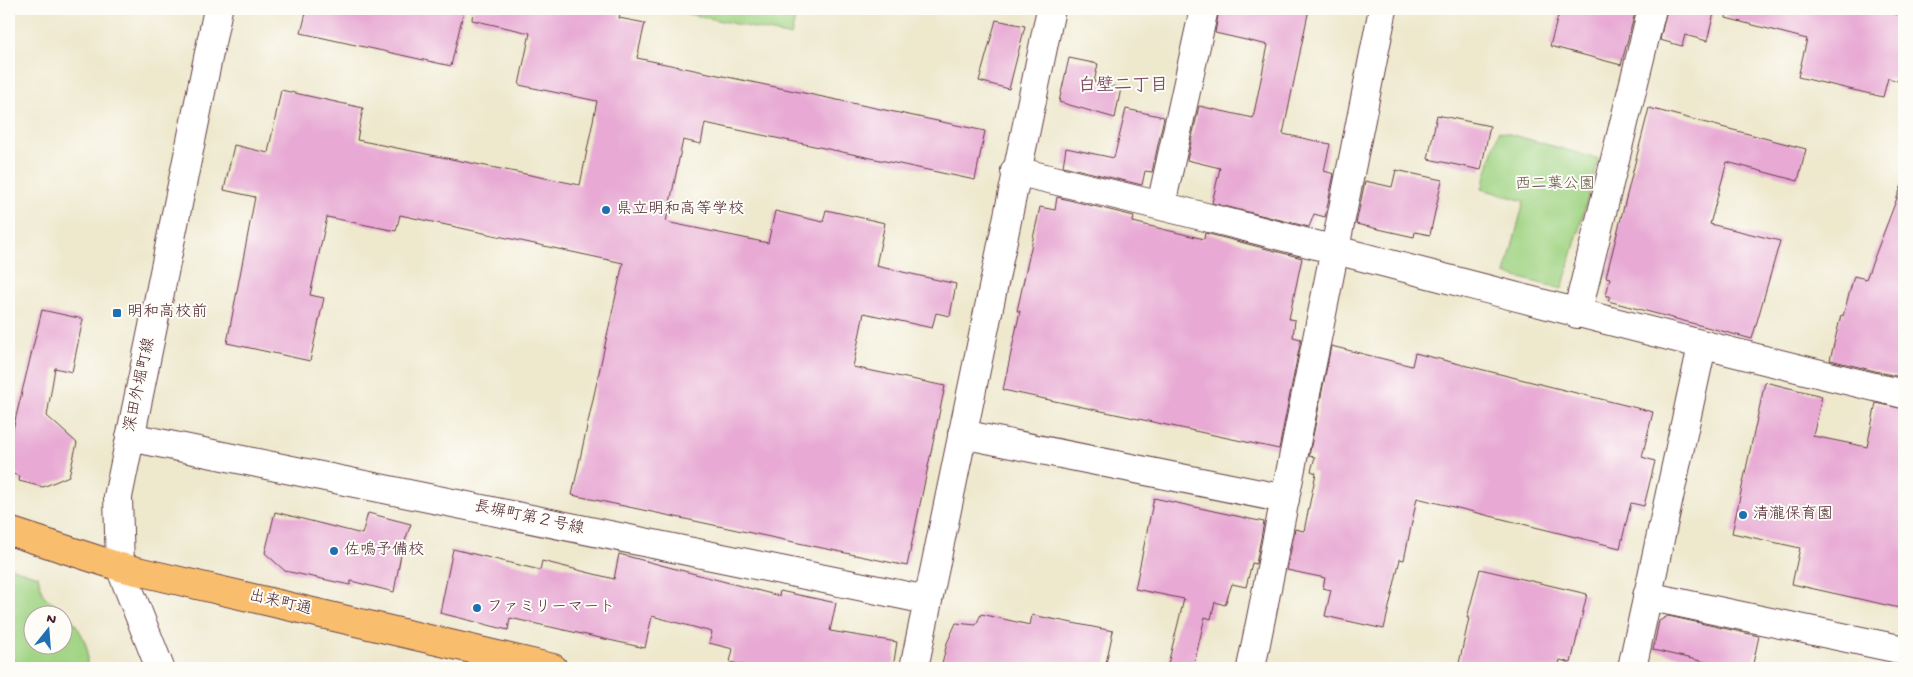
<svg xmlns="http://www.w3.org/2000/svg" width="1913" height="677" font-family="'Gochi Hand','Klee One',sans-serif">
	<style>
		.green { fill: #a1d484; stroke: #767a58; fill-rule: evenodd }
		.building { fill: #e8aad4 }
		.lines { fill: none; stroke-linecap: round; stroke-linejoin: round }
		.minor-casing { stroke: #633d43; stroke-width: 30 }
		.major-casing { stroke: #633d43; stroke-width: 30 }
		.minor { stroke: #fff; stroke-width: 28 }
		.major { stroke: #f9be6d; stroke-width: 28 }
		.poi-dot { fill: #1f6fb2; stroke: #fdfcf7; stroke-width: 2 }
		.labels { text-anchor: middle; dominant-baseline: central; stroke-width: 4; stroke-linejoin: round; paint-order: stroke }
		.park-label { font-size: 16px; fill: #645546; stroke: #fdfcf7 }
		.poi-label { font-size: 16px; fill: #4a1f2b; stroke: #fdfcf7; text-anchor: start }
		.street-label { font-size: 16px; fill: #4a1f2b; stroke: #fdfcf7 }
		.neighbourhood-label { font-size: 18px; font-weight: bold; fill: #815066; stroke: #fdfcf7 }
	</style>
	<rect width="100%" height="100%" fill="#fdfcf7"/>
	<filter id="ink" filterUnits="userSpaceOnUse"><feTurbulence type="fractalNoise" baseFrequency=".02" numOctaves="2"/><feDisplacementMap in="SourceGraphic" scale="10" xChannelSelector="R" yChannelSelector="G"/><feConvolveMatrix kernelMatrix="1 2 1 2 8 2 1 2 1" color-interpolation-filters="sRGB"/></filter>
	<filter id="wash" filterUnits="userSpaceOnUse"><feTurbulence type="fractalNoise" baseFrequency=".0096" numOctaves="4" result="noise"/><feDisplacementMap in="SourceGraphic" scale="20" xChannelSelector="R" yChannelSelector="G"/><feGaussianBlur stdDeviation="1.12" result="paint"/><feColorMatrix in="noise" values="0 0 0 0 0 0 0 0 0 0 0 0 0 0 0 0 0 1.4 0 .05"/><feComposite in="paint" operator="in"/></filter>
	<g filter="url(#wash)">
		<rect width="100%" height="100%" fill="#eee8cd"/>
		<g class="green">
			<path d="M666,9h131l-6,27z"/>
			<path d="M1499,131l100,28 -37,130 -57,-15 19,-73 -42,-12z"/>
			<path d="M9,567l29,9 5,19 28,22 11,18 5,13v20h-78zM32,614h30v30h-30z"/>
		</g>
		<g id="blocks">
			<g class="building">
				<path d="M307,9h157l-13,57 -150,-33z"/>
				<path d="M473,9h121l26,5 -1,4 26,5 -8,35 348,73 -10,49 -270,-57 -4,21 -18,-4 -17,82 102,21 7,-32 48,11 3,-12 59,13 -9,43 80,18 -6,32 -14,-3 -4,15 -68,-15 -11,54 92,19 -38,180 -335,-71 51,-232 -223,-48 -4,16 -69,-14 -17,78 14,3 -14,63 -83,-18 28,-146 -31,-7 10,-45 34,8 13,-63 82,18 -6,32 223,45 17,-84 -78,-16 11,-52 -58,-13z"/>
				<path d="M1219,9h90l-26,125 47,10 -6,27 10,3 -9,43 -11,-3 -5,13 -97,-24 8,-35 -33,-8 12,-54 54,12 15,-73 -53,-12z"/>
				<path d="M1560,9h76l-15,56 -71,-19z"/>
				<path d="M1667,9h48l-8,32 -22,-6 -3,11 -22,-6z"/>
				<path d="M1727,9h145l32,7v67l-16,-5 -5,19 -85,-20 9,-38 -81,-21z"/>
				<path d="M996,20l29,6 -16,63 -30,-8z"/>
				<path d="M1069,58l29,6 -4,18 27,6 -6,30 -56,-16z"/>
				<path d="M1649,108l157,41 -8,32 -71,-19 -17,62 70,17 -28,98 -144,-38 2,-5h-4l4,-18 -4,-1z"/>
				<path d="M1126,109l38,8 -12,55 -7,-1 -3,14 -79,-19 3,-18 48,10z"/>
				<path d="M1437,115l53,11 -9,44 -53,-11z"/>
				<path d="M1396,170l46,10 -12,55 -15,-3 -1,5 -58,-13 9,-43 27,6z"/>
				<path d="M1902,185h2v193l-74,-18 11,-45 2,1 11,-40 12,3z"/>
				<path d="M1057,197l77,19 -1,6 71,17 1,-6 97,25 -13,61 6,1 -2,17 8,2 -22,110 -276,-59 17,-79h-3l23,-104 15,3z"/>
				<path d="M42,310l41,9 -11,53 -17,-4 -8,48 30,27 -8,33 -26,11 -24,-6 1,-5 -11,-3v-28z"/>
				<path d="M1331,346l81,20 3,-13 238,59 -11,45 13,4 -11,45 -13,-3 -11,45 -203,-50 -13,62 -4,-1 -16,70 -59,-13 6,-26 -8,-2 2,-10 -38,-8 8,-41 9,2 12,-58 -5,-2 4,-14 -6,-1z"/>
				<path d="M1765,382l57,14 -9,40 54,11 9,-44 28,6v200l-112,-25 8,-36 -68,-15z"/>
				<path d="M1154,498l110,24 -8,42 -4,-1 -6,24 -14,-3 -7,21 -10,-3 -4,17 -6,-2 -12,51h-26l17,-69 -49,-10z"/>
				<path d="M275,512l87,22 6,-21 43,11 -9,25 -8,43 -43,-11 -1,4 -65,-14 -20,-18z"/>
				<path d="M453,549l87,21 2,-9 72,18 5,-25 160,42 1,-5 56,12 -6,28 67,11 -4,26h-137l-26,-6 3,-13 -24,-6 3,-11 -60,-16 -7,32 -135,-30 -2,12 -68,-17z"/>
				<path d="M1480,569l107,25 -16,69 -11,-3 -2,8h-100l11,-50h-2z"/>
				<path d="M981,614l49,11 2,-10 81,16 -8,37h-164l6,-25 9,-20 20,2z"/>
				<path d="M1668,616l91,20 -7,32h-21l-78,-18 6,-29z"/>
			</g>
		</g>
	</g>
	<g filter="url(#ink)">
		<use href="#blocks" fill-opacity="0" stroke="#633d43" stroke-width="1"/>
		<g class="lines">
			<g class="minor-casing">
				<g id="minor">
					<path d="M1015,171c298,69 592,153 889,223"/>
					<path d="M1161,205l43,-196"/>
					<path d="M1577,314l75,-305"/>
					<path d="M962,434l323,65"/>
					<path d="M130,437l797,163"/>
					<path d="M1647,596l257,54"/>
					<path d="M160,668l-40,-101 -2,-70 100,-488"/>
					<path d="M914,668l137,-659"/>
					<path d="M1251,668l132,-659"/>
					<path d="M1632,668l70,-322"/>
				</g>
			</g>
			<g class="major-casing">
				<path id="major" d="M9,531l111,36 433,101"/>
			</g>
			<use href="#minor" class="minor"/>
			<use href="#major" class="major"/>
		</g>
	</g>
	<g class="poi-dot">
		<circle cx="606" cy="210" r="5"/>
		<rect x="112" y="308" width="10" height="10" rx="2.5"/>
		<circle cx="1743" cy="515" r="5"/>
		<circle cx="334" cy="551" r="5"/>
		<circle cx="477" cy="608" r="5"/>
	</g>
	<g class="labels">
		<g class="park-label">
			<text x="1555" y="185">西二葉公園</text>
		</g>
		<g class="poi-label">
			<text x="616" y="210">県立明和高等学校</text>
			<text x="127" y="313">明和高校前</text>
			<text x="1753" y="515">清瀧保育園</text>
			<text x="344" y="551">佐鳴予備校</text>
			<text x="487" y="608">ファミリーマート</text>
		</g>
		<g class="street-label">
			<text transform="translate(141 385) rotate(-78)">深田外堀町線</text>
			<text transform="translate(529 519) rotate(12)">長塀町第２号線</text>
			<text transform="translate(280 604) rotate(13)">出来町通</text>
		</g>
		<g class="neighbourhood-label">
			<text x="1123" y="86">白壁二丁目</text>
		</g>
	</g>
	<rect width="1913" height="677" fill="none" stroke="#fdfcf7" stroke-width="30"/>
	<g transform="translate(48 630) rotate(17)"><circle r="24" fill="#fdfcf7" stroke="#b5a4a5"/>
	<path d="M0-4L9 19L0 12L-9 19Z" fill="#1f6fb2"/>
	<text y="-8" font-size="14" font-weight="bold" text-anchor="middle" fill="#4a1f2b">N</text>
	</g>
</svg>
